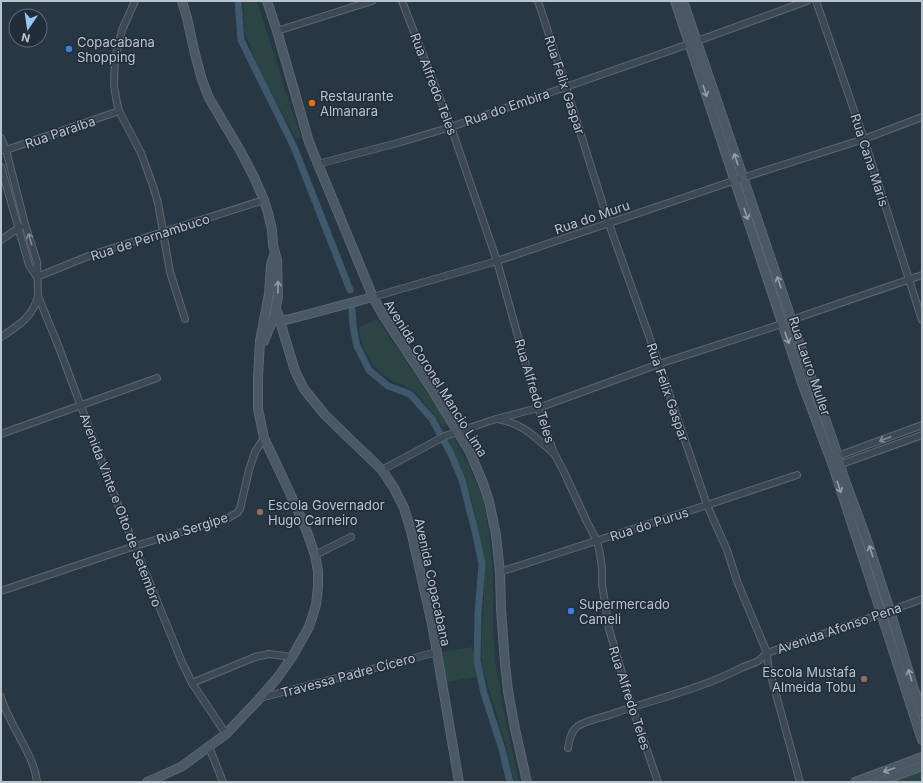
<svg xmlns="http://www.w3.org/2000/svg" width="923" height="783" font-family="Inter,sans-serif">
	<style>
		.green { fill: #2a4544 }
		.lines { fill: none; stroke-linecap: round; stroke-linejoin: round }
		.canal { stroke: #3e586c; stroke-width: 7 }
		.street-casing { stroke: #5b6771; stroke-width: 8 }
		.secondary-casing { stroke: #5b6771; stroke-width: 10 }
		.street { stroke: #3c4953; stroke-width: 6 }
		.secondary { stroke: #4b5966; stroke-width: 8 }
		.oneway { stroke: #939fa9 }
		.oneway2 { stroke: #818d96 }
		.shop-dot { fill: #3f7fe0; stroke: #212e39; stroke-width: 1.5 }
		.food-dot { fill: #e8710a; stroke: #212e39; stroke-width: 1.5 }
		.education-dot { fill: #8d6e63; stroke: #212e39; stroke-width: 1.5 }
		.labels { text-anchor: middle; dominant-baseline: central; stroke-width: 3; stroke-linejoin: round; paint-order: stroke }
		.poi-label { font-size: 13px; fill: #bac4cd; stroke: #212e39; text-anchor: start }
		.street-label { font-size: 13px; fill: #bac4cd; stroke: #212e39 }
	</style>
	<rect width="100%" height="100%" fill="#283744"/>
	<g class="green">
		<path d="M243,1h14l31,98 13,38 -5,2 -34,-64 -9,-21 -8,-21z"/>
		<path d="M377,319l72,105 -6,3 -25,-33 -13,-8 -13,-5 -11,-8 -10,-11 -8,-15 -5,-19z"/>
		<path d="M450,436l4,2 15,27 14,34 6,33 4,41v53l2,36 5,24 3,22 16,74h-5l-8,-36 -24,-80 -1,-10 3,-59v-28l-1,-14 -9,-46 -6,-22 -7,-16 -17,-32z"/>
		<path d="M472,647l4,30 -30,5 -5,-30z"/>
		<path d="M922,768v14h-41z"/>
	</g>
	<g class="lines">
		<g class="canal">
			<path d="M238,1l3,39 53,107 56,143"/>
			<path d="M352,308l1,18 4,20 12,24 19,16 22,8 22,25 19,35 11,26 13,51 7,33 -4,49 -1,48 7,32 18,56 8,33"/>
		</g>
		<g class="street-casing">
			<g id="street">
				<path d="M135,1l-13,29 -7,29 -1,26 2,13 3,13 22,42 12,33 5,17 12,69 15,47"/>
				<path d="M402,1l49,126 46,134 41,147 16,45 10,19 23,50 10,19 3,13 2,15v15l7,45 23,78 26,75"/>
				<path d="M538,1l28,86 43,137 50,140 48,141 20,45 10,31 30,72 1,12 32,117"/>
				<path d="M816,1l48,138 58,181"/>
				<path d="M277,31l95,-30"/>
				<path d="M1,138l5,12 19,74 12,38 1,34 20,49 62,165 61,150 11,23 34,51"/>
				<path d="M3,150h3l113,-39"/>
				<path d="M318,164l83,-22 50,-15 238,-83 118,-43"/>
				<path d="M1,167l28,98 8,12"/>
				<path d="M1,240l19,-13"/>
				<path d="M37,277l54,-22 173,-55"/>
				<path d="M373,297l124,-36 245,-83 122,-39 58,-22"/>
				<path d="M791,320l131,-45"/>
				<path d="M1,337c18,-12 32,-20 37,-41"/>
				<path d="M498,419c25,5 35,16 54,33"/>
				<path d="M1,434l156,-56"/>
				<path d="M835,457l87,-32"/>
				<path d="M836,466l86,-31"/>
				<path d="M382,470l63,-34 51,-17 42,-11 121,-44 123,-40"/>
				<path d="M315,555l36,-18"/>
				<path d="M500,572l207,-67 90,-30"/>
				<path d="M1,591l134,-45 93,-28 9,-5 3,-4 9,-39 6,-18 9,-14"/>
				<path d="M192,683l63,-26 14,-3 23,3"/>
				<path d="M1,697c4,14 11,26 18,39 8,16 16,28 18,46"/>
				<path d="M260,698l177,-46"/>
				<path d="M209,747l14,35"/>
				<path d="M568,748c1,-9 3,-17 10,-22 10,-6 23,-8 34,-12 43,-15 89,-25 129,-46 6,-3 12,-4 17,-7 3,-2 6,-6 9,-8l114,-39 41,-15"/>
			</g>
		</g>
		<g class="secondary-casing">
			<g id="secondary">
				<path d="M182,1l5,17 8,36 7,26 7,18 32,54 13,25 10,23 4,13 4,17 1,15 4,15 1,37 -4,20 -10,24"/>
				<path d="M267,1l10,30 32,111 9,22 55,133 11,20 47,71 39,64 13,31 6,18 7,34 4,37 1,37 4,55 3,27 7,38 12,53"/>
				<path d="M675,1l126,379 31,83 38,116 52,161"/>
				<path d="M683,1l155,455 5,19 25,68 22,68 24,78 8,23"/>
				<path d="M276,308l19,63 9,18 21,26 57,55 12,18 10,20 7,23 21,93 27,158"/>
				<path d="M275,318c5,2 10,2 15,1l83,-22"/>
				<path d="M147,782l34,-15 45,-33 34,-36 18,-21 14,-20 17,-30 7,-22 2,-18v-16l-3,-16 -9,-26 -17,-38 -25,-53 -6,-29v-32l2,-36 9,-47 2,-29 4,-13"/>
				<path d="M855,782l67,-25"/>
				<path d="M879,782l43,-16"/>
			</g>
		</g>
		<use href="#street" class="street"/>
		<use href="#secondary" class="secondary"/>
	</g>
	<defs><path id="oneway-shaft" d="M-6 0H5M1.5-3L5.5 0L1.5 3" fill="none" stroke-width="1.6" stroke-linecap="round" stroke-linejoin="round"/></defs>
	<g class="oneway">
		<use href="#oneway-shaft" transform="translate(705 91) rotate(72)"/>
		<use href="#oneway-shaft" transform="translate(736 159) rotate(-108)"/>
		<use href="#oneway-shaft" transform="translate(746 214) rotate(71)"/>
		<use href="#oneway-shaft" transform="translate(779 282) rotate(-109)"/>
		<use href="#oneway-shaft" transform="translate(278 287) rotate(-89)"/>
		<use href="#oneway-shaft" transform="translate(787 338) rotate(71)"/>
		<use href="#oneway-shaft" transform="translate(839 487) rotate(72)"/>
		<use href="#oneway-shaft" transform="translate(871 551) rotate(-108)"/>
		<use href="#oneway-shaft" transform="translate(910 675) rotate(-107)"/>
		<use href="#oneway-shaft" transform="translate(889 770) rotate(161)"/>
	</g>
	<g class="oneway2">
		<use href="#oneway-shaft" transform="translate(30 239) rotate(-107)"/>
		<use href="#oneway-shaft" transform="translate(885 439) rotate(160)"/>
	</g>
	<g class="shop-dot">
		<circle cx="69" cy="49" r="4"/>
		<circle cx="571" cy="611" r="4"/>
	</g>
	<circle class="food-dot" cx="312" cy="103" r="4"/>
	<g class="education-dot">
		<circle cx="260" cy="512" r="4"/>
		<circle cx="864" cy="679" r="4"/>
	</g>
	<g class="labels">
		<g class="poi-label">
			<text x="77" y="42">Copacabana<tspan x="77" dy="15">Shopping</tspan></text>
			<text x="320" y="96">Restaurante<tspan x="320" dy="15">Almanara</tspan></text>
			<text x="268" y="505">Escola Governador<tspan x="268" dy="15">Hugo Carneiro</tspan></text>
			<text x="579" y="604">Supermercado<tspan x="579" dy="15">Cameli</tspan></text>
			<text x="856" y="672" text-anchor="end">Escola Mustafa<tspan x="856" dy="15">Almeida Tobu</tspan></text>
		</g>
		<g class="street-label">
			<text transform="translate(434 84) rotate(69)">Rua Alfredo Teles</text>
			<text transform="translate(565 85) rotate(72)">Rua Felix Gaspar</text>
			<text transform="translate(507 107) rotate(-19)">Rua do Embira</text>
			<text transform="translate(60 132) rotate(-19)">Rua Paraíba</text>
			<text transform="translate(870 160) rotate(72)">Rua Cana Maris</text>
			<text transform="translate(592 217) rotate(-19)">Rua do Muru</text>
			<text transform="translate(150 237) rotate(-18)">Rua de Pernambuco</text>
			<text transform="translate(810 366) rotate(71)">Rua Lauro Muller</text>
			<text transform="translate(436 378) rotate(58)">Avenida Coronel Mancio Lima</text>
			<text transform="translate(535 391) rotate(73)">Rua Alfredo Teles</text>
			<text transform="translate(668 392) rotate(71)">Rua Felix Gaspar</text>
			<text transform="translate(121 510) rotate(69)">Avenida Vinte e Oito de Setembro</text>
			<text transform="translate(649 524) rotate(-18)">Rua do Purus</text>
			<text transform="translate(192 528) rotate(-18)">Rua Sergipe</text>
			<text transform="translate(433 582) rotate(78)">Avenida Copacabana</text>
			<text transform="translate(839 628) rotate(-19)">Avenida Afonso Pena</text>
			<text transform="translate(348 675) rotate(-15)">Travessa Padre Cícero</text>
			<text transform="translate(630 698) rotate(72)">Rua Alfredo Teles</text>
		</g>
	</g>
	<rect width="923" height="783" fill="none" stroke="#bac4cd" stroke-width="4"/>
	<g transform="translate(28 28) rotate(193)"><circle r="19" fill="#212e39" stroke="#5e6a74"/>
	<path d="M0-3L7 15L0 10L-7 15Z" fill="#95c8f7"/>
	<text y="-6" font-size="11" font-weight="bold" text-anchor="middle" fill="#bac4cd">N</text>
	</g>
</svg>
